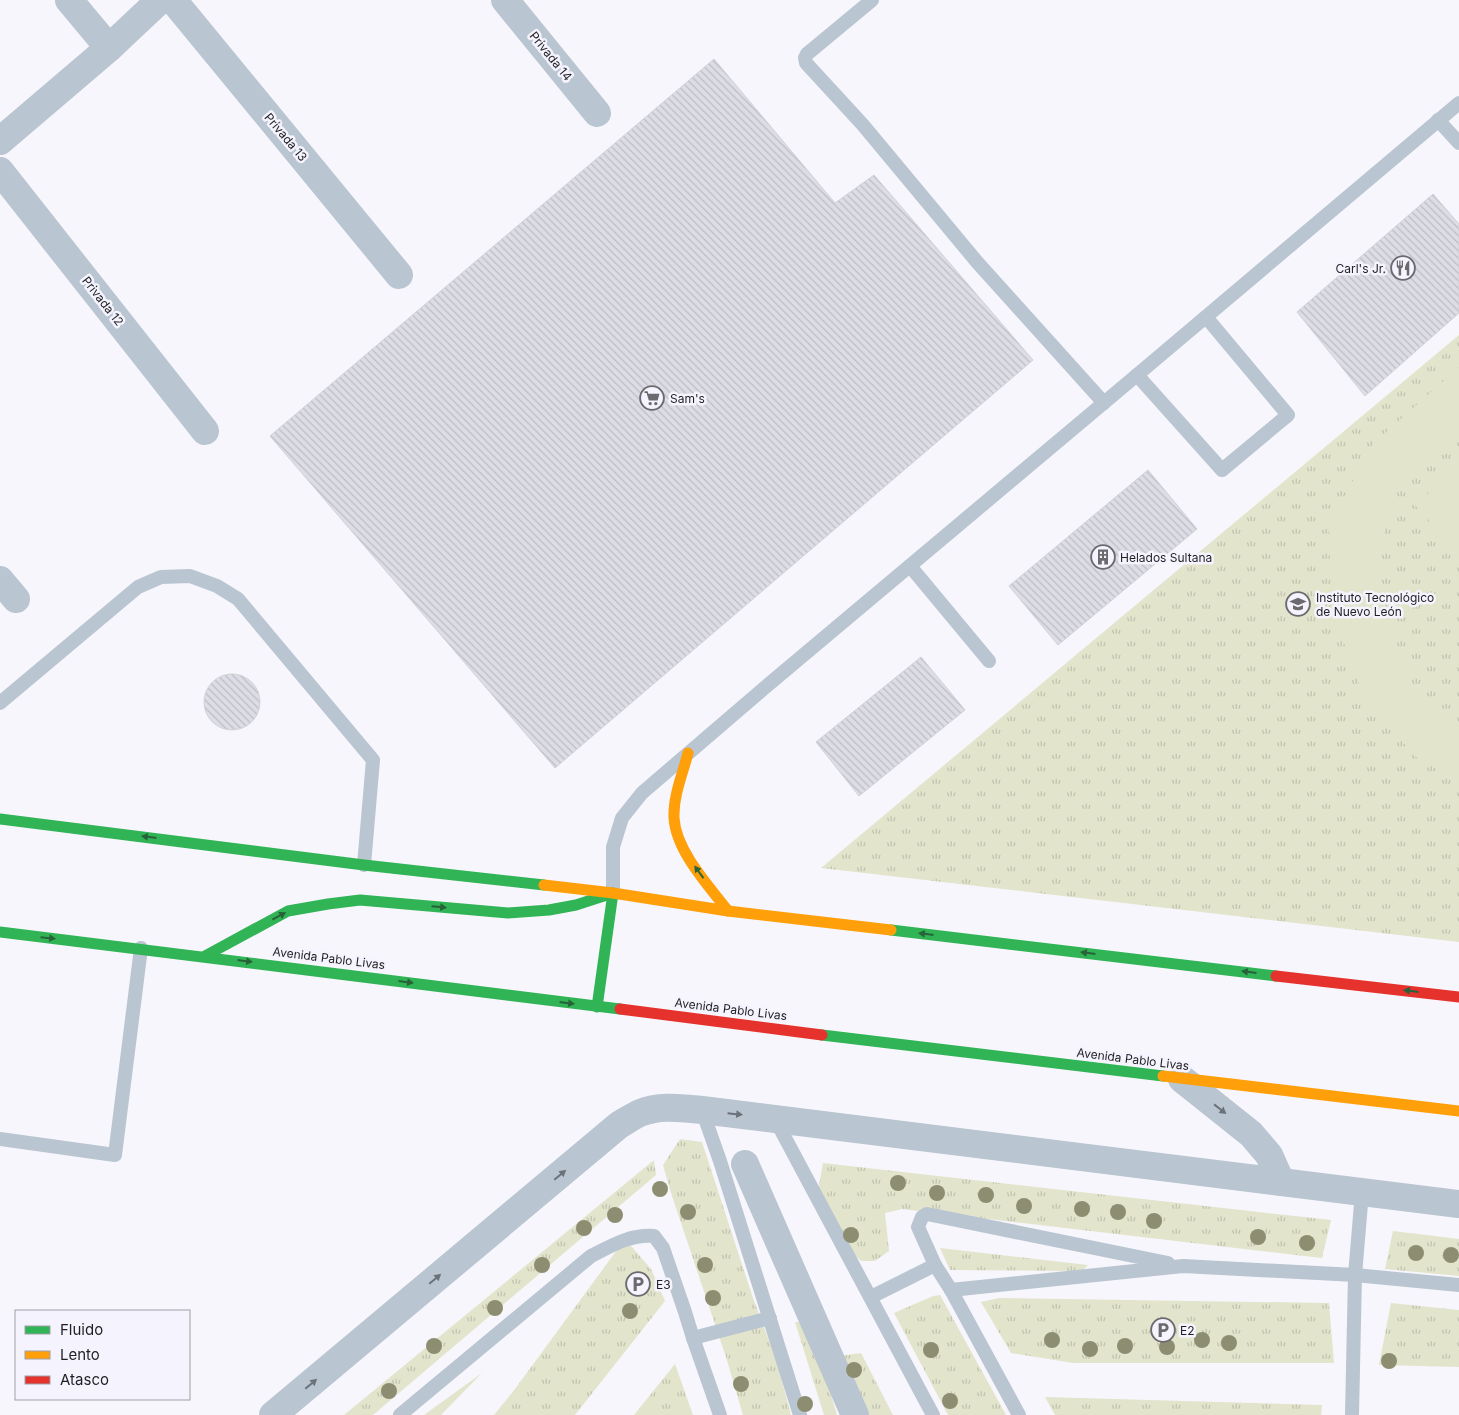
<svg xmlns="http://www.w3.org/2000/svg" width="1459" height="1415" font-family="Inter,sans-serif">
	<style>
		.grass { fill: url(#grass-tufts) }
		.pitch { fill: #e3e4cc }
		.building { fill: url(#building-back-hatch); stroke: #d2d1d6 }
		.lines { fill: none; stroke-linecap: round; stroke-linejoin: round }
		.lane { stroke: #b9c5d1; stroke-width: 14 }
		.street { stroke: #b9c5d1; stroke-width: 28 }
		.fast { stroke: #30b455; stroke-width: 11 }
		.slow { stroke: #ff9f0a; stroke-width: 11 }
		.jam { stroke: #e5322d; stroke-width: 11 }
		.tree { fill: #8d8e71 }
		.oneway { fill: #276239 }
		.oneway2 { fill: #6c727a }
		.labels { text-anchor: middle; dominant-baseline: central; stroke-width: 5; stroke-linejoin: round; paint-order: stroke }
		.street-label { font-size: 12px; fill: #1f1f22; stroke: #f5f4fe }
		.poi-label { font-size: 12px; fill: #1f1f22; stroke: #f5f4fe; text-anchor: start }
	</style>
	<defs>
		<pattern id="grass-tufts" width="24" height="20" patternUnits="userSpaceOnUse" patternTransform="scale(1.25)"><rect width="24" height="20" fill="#e3e4cc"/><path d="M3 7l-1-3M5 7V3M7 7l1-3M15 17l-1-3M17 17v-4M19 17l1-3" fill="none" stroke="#c2c3af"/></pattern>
		<pattern id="building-back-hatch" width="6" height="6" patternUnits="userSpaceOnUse" patternTransform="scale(1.25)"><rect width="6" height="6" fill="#dddde6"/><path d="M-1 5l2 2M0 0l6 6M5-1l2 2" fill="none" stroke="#bdbdc5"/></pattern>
	</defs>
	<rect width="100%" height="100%" fill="#f7f6fc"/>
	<g class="grass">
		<path d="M1459,335v607l-638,-74z"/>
		<path d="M680,1139l22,3 51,156 23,61 15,56h-48l-17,-58 -56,-167 -7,-25z"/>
		<path d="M654,1160l2,15 -283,240h-29z"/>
		<path d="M823,1163l508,57 -9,38 -420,-49 -17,4 4,38 -14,10h-14l-9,-8 -34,-62z"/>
		<path d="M1393,1231l66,8v37l-74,-7z"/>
		<path d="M625,1239l26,30 14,32 -90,114h-81l21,-26z"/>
		<path d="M940,1248l148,17 -6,6 -132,-1z"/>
		<path d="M940,1295l66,120h-58l-54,-102 39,-17z"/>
		<path d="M999,1298l330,5 5,60h-261l-62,-10 -30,-51z"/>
		<path d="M1391,1303l68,7v57l-80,-2z"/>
		<path d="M795,1322h14l28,93h-13z"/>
		<path d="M861,1353l32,62h-27l-27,-59z"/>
		<path d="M675,1364l18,51h-59z"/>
		<path d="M482,1373l-41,42h-17z"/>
		<path d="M1045,1397l277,8 -1,10h-266z"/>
	</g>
	<g class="pitch">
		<path d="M1459,367v65l-62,56 -19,67 6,56 28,72 47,45v53l-42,-23 -52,-58 -34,-92 -2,-84 44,-80z"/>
		<path d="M1459,465v89l-44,-49z"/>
	</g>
	<g class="building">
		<path d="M714,59l121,144 39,-28 159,185 -478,408 -285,-332z"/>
		<path d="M1433,194l26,30v89l-94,83 -68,-84z"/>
		<path d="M1148,470l49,59 -139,116 -49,-59z"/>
		<path d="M921,657l44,53 -106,86 -43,-54z"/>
		<circle cx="232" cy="702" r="28"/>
	</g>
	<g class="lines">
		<g class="lane">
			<path d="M872,0l-65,54 -2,4 1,5 57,62 114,137 127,141"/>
			<path d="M1438,120l21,23"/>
			<path d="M1137,375l85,95 66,-55 -82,-98"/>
			<path d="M910,566l79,95"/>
			<path d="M0,703l138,-116 23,-10 29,-1 27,10 21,13 135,161 -9,105"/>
			<path d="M613,893v-46l9,-29 20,-25 120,-103 375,-315 322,-272"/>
			<path d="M702,1110l18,51 80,254"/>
			<path d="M775,1119l158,296"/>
			<path d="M0,1139l115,16 26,-207"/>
			<path d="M951,1290l232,-24 172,9 104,10"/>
			<path d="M871,1297l64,-32"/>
			<path d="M693,1338l77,-20"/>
			<path d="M400,1415l191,-159c20,-10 39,-22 63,-20l9,12 22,64 8,26 27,77"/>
			<path d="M1019,1415l-68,-125 -16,-25 -17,-38 4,-10 5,-3 241,49"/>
			<path d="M1352,1415l3,-140 7,-83"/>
		</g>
		<g class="street">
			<path d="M69,0l40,48"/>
			<path d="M173,0l226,275"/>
			<path d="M505,0l92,113"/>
			<path d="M0,141l109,-93 51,-48"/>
			<path d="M0,171l205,260"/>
			<path d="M0,580l16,19"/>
			<path d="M1182,1079l69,55 18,21 12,27"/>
			<path d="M745,1164l110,251"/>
			<path d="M273,1415l346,-290c7,-4 14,-9 21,-12 19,-8 41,-5 62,-3l757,94"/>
		</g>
		<g class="fast">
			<path d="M0,819l364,46 180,20"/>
			<path d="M891,930l385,46"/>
			<path d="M0,932l620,77"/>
			<path d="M205,956l83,-45 40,-7 32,-4 148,13 41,-3 27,-5 37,-12 -16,114"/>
			<path d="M822,1035l341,41"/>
		</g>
		<g class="slow">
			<path d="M688,753c-5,20 -15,43 -14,65 2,33 34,67 54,93"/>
			<path d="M544,885l69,8 115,18 163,19"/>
			<path d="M1163,1076l296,35"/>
		</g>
		<g class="jam">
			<path d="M1276,976l183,21"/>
			<path d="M620,1009l202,26"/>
		</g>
	</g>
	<g class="tree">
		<circle cx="898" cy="1183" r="8"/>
		<circle cx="660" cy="1189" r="8"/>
		<circle cx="937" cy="1193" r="8"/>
		<circle cx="986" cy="1195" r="8"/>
		<circle cx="1024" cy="1206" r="8"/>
		<circle cx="1082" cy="1209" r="8"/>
		<circle cx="688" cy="1212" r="8"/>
		<circle cx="1118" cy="1212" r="8"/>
		<circle cx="615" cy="1215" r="8"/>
		<circle cx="1154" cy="1221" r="8"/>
		<circle cx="584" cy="1228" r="8"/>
		<circle cx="851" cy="1235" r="8"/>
		<circle cx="1258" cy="1237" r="8"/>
		<circle cx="1307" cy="1243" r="8"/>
		<circle cx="1416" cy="1253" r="8"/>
		<circle cx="1451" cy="1255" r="8"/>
		<circle cx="542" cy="1265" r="8"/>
		<circle cx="705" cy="1265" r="8"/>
		<circle cx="713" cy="1298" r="8"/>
		<circle cx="495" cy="1308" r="8"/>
		<circle cx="630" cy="1311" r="8"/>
		<circle cx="1052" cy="1340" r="8"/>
		<circle cx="1202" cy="1340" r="8"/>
		<circle cx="1229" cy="1343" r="8"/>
		<circle cx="434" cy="1346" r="8"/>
		<circle cx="1125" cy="1346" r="8"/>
		<circle cx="1167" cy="1347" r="8"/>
		<circle cx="1090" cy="1349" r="8"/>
		<circle cx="931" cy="1350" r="8"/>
		<circle cx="1389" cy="1361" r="8"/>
		<circle cx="854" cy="1370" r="8"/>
		<circle cx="741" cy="1384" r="8"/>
		<circle cx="389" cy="1391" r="8"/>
		<circle cx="950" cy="1401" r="8"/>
		<circle cx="805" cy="1404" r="8"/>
	</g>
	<defs><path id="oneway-solid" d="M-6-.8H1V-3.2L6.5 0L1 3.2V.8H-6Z" transform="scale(1.25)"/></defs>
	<g class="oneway">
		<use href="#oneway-solid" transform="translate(149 837) rotate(-173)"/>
		<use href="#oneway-solid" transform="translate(699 872) rotate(-126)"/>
		<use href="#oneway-solid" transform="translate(439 907) rotate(5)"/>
		<use href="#oneway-solid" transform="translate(279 916) rotate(-28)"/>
		<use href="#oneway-solid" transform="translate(926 934) rotate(-173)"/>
		<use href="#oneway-solid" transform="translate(48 938) rotate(6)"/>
		<use href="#oneway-solid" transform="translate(1088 953) rotate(-173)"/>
		<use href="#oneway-solid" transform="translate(245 961) rotate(7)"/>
		<use href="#oneway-solid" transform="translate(1249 972) rotate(-173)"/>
		<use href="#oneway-solid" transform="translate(406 982) rotate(7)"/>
		<use href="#oneway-solid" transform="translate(1411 991) rotate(-173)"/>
		<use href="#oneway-solid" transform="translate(567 1003) rotate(7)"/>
	</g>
	<g class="oneway2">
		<use href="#oneway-solid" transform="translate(1220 1109) rotate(38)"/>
		<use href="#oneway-solid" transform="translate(735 1114) rotate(6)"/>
		<use href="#oneway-solid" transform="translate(560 1175) rotate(-40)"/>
		<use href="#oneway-solid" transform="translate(435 1279) rotate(-40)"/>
		<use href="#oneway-solid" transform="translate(311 1384) rotate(-40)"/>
	</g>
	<defs>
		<g id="restaurant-ring" transform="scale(1.25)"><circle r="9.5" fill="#f5f4fe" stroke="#6b6a6e" stroke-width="1.5"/><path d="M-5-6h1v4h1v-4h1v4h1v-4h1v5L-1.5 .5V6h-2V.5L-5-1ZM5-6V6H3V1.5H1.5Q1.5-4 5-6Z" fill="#6b6a6e"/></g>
		<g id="supermarket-ring" transform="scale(1.25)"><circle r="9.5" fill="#f5f4fe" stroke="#6b6a6e" stroke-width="1.5"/><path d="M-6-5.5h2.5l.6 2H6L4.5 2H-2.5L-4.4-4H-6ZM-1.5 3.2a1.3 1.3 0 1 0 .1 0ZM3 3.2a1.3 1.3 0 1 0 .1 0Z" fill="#6b6a6e"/></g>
		<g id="building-ring" transform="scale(1.25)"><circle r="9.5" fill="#f5f4fe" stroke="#6b6a6e" stroke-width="1.5"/><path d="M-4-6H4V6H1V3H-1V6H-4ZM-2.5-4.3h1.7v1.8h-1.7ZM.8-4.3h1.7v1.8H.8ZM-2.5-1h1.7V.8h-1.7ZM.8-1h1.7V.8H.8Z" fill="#6b6a6e"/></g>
		<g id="university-ring" transform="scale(1.25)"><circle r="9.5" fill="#f5f4fe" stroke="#6b6a6e" stroke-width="1.5"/><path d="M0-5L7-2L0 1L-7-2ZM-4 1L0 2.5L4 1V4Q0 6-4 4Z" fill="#6b6a6e"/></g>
		<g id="parking-ring" transform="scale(1.25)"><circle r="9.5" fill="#f5f4fe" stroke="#6b6a6e" stroke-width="1.5"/><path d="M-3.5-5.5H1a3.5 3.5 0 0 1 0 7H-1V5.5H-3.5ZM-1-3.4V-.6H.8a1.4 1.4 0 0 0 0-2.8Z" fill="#6b6a6e"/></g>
	</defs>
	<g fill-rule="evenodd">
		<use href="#restaurant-ring" x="1403" y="268"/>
		<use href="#supermarket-ring" x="652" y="398"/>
		<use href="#building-ring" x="1103" y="557"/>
		<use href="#university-ring" x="1298" y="604"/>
		<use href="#parking-ring" x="638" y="1284"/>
		<use href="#parking-ring" x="1163" y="1330"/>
	</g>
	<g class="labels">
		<g class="street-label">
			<text transform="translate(551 56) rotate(51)">Privada 14</text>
			<text transform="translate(286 137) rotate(50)">Privada 13</text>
			<text transform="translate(103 301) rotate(52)">Privada 12</text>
			<text transform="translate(329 958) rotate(7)">Avenida Pablo Livas</text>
			<text transform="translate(731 1009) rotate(7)">Avenida Pablo Livas</text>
			<text transform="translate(1133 1059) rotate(7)">Avenida Pablo Livas</text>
		</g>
		<g class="poi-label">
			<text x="1386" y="268" text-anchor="end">Carl's Jr.</text>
			<text x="670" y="398">Sam's</text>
			<text x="1120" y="557">Helados Sultana</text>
			<text x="1316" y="597">Instituto Tecnológico<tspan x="1316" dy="14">de Nuevo León</tspan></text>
			<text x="656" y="1284">E3</text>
			<text x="1180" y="1330">E2</text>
		</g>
	</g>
	<rect x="15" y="1310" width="175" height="90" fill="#f5f4fe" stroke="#9f9fa6"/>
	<rect x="25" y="1326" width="25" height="8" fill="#30b455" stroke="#9f9fa6"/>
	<text x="60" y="1335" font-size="15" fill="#1f1f22">Fluido</text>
	<rect x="25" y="1351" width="25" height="8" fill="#ff9f0a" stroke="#9f9fa6"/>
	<text x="60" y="1360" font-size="15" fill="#1f1f22">Lento</text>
	<rect x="25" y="1376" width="25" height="8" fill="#e5322d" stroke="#9f9fa6"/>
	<text x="60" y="1385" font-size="15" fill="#1f1f22">Atasco</text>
</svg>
